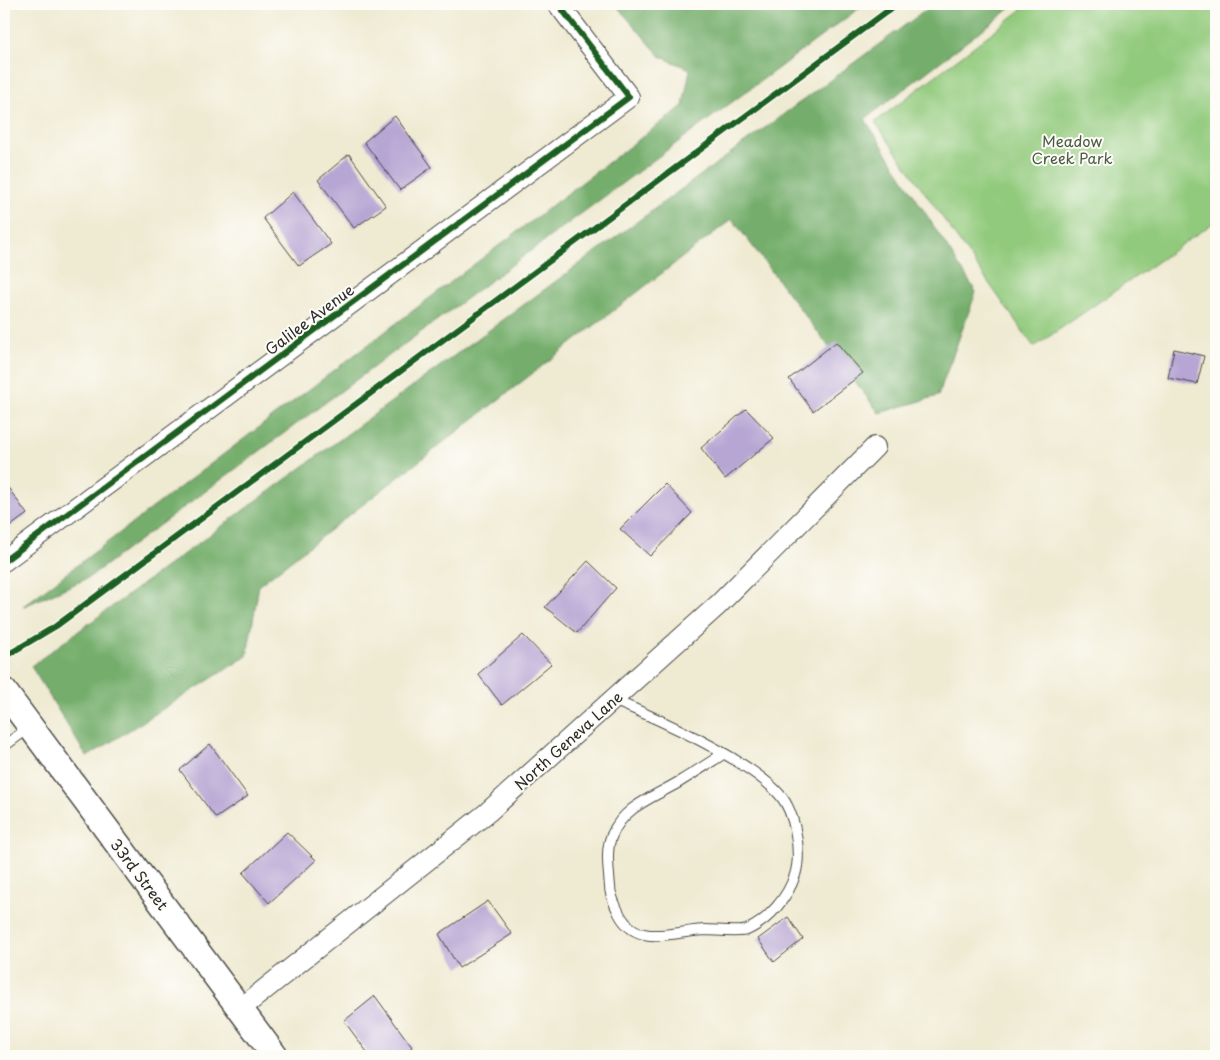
<svg xmlns="http://www.w3.org/2000/svg" width="1220" height="1060" font-family="'Playpen Sans',sans-serif">
	<style>
		.green { fill: #92ca7d; stroke: #5e7a54 }
		.forest { fill: #75ae6c; stroke: #506c4c }
		.building { fill: #b7a6d4 }
		.lines { fill: none; stroke-linecap: round; stroke-linejoin: round }
		.service-casing { stroke: #484844; stroke-width: 12 }
		.minor-casing { stroke: #484844; stroke-width: 22 }
		.tertiary-casing { stroke: #484844; stroke-width: 28 }
		.service { stroke: #fff; stroke-width: 10 }
		.minor { stroke: #fff; stroke-width: 20 }
		.tertiary { stroke: #fff; stroke-width: 25 }
		.cycleway-casing { stroke: #fdfcf7; stroke-width: 9 }
		.cycleway { stroke: #1b5e20; stroke-width: 6 }
		.labels { text-anchor: middle; dominant-baseline: central; stroke-width: 4; stroke-linejoin: round; paint-order: stroke }
		.park-label { font-size: 15px; fill: #4a5b44; stroke: #fdfcf7 }
		.street-label { font-size: 15px; fill: #2b2b2b; stroke: #fdfcf7 }
	</style>
	<rect width="100%" height="100%" fill="#fdfcf7"/>
	<filter id="ink" filterUnits="userSpaceOnUse"><feTurbulence type="fractalNoise" baseFrequency=".02" numOctaves="2"/><feDisplacementMap in="SourceGraphic" scale="10" xChannelSelector="R" yChannelSelector="G"/><feConvolveMatrix kernelMatrix="1 2 1 2 8 2 1 2 1" color-interpolation-filters="sRGB"/></filter>
	<filter id="wash" filterUnits="userSpaceOnUse"><feTurbulence type="fractalNoise" baseFrequency=".0096" numOctaves="4" result="noise"/><feDisplacementMap in="SourceGraphic" scale="20" xChannelSelector="R" yChannelSelector="G"/><feGaussianBlur stdDeviation="1.12" result="paint"/><feColorMatrix in="noise" values="0 0 0 0 0 0 0 0 0 0 0 0 0 0 0 0 0 1.4 0 .05"/><feComposite in="paint" operator="in"/></filter>
	<g filter="url(#wash)">
		<rect width="100%" height="100%" fill="#efead2"/>
		<path class="green" d="M1029,4h187v217l-182,126 -159,-225z"/>
		<g class="forest">
			<path d="M615,4h250l-777,574 -66,29 661,-501 7,-37 -29,-12z"/>
			<path d="M934,4h82l-151,115 111,173 -38,104 -59,17 -147,-194 -473,366 -12,71 -160,101 -56,-91z"/>
		</g>
		<g id="blocks">
			<g class="building">
				<path d="M395,116l37,51 -32,23 -36,-48z"/>
				<path d="M349,154l37,52 -32,22 -36,-48z"/>
				<path d="M293,192l38,52 -32,22 -36,-48z"/>
				<path d="M836,342l27,31 -50,38 -24,-32z"/>
				<path d="M1174,349l30,7 -7,28 -29,-6z"/>
				<path d="M746,409l28,29 -49,41 -24,-31z"/>
				<path d="M4,482l23,32 -23,17z"/>
				<path d="M665,484l27,29 -42,43 -30,-27z"/>
				<path d="M588,561l28,27 -39,45 -32,-26z"/>
				<path d="M523,635l28,29 -49,41 -24,-31z"/>
				<path d="M210,744l38,52 -32,22 -36,-48z"/>
				<path d="M287,832l29,28 -47,43 -26,-30z"/>
				<path d="M488,901l24,33 -53,34 -20,-34z"/>
				<path d="M788,917l15,22 -29,23 -16,-23z"/>
				<path d="M375,996l37,51 -13,9h-29l-26,-35z"/>
			</g>
		</g>
	</g>
	<g filter="url(#ink)">
		<use href="#blocks" fill-opacity="0" stroke="#484844" stroke-width="1"/>
		<g class="lines">
			<g class="service-casing">
				<g id="service">
					<path d="M613,700c46,19 135,59 167,95 15,17 22,58 15,80 -7,22 -26,45 -48,55 -7,3 -32,0 -41,0 -34,1 -72,20 -89,-21 -3,-7 -7,-14 -7,-22 -1,-15 -5,-38 2,-52 12,-29 42,-38 67,-53 15,-9 30,-19 44,-28"/>
					<path d="M4,746l26,-19"/>
				</g>
			</g>
			<g class="minor-casing">
				<g id="minor">
					<path d="M4,561l625,-464 -71,-93"/>
					<path d="M240,1009l248,-197 230,-207 157,-158"/>
				</g>
			</g>
			<g class="tertiary-casing">
				<path id="tertiary" d="M4,691l271,365"/>
			</g>
			<use href="#service" class="service"/>
			<use href="#minor" class="minor"/>
			<use href="#tertiary" class="tertiary"/>
			<g class="cycleway-casing">
				<g id="cycleway">
					<path d="M4,561l625,-464 -71,-93"/>
					<path d="M4,657l52,-31 841,-622"/>
				</g>
			</g>
			<use href="#cycleway" class="cycleway"/>
		</g>
	</g>
	<g class="labels">
		<g class="park-label">
			<text x="1072" y="140">Meadow<tspan x="1072" dy="17">Creek Park</tspan></text>
		</g>
		<g class="street-label">
			<text transform="translate(309 319) rotate(-37)">Galilee Avenue</text>
			<text transform="translate(568 740) rotate(-42)">North Geneva Lane</text>
			<text transform="translate(140 874) rotate(53)">33rd Street</text>
		</g>
	</g>
	<rect width="1220" height="1060" fill="none" stroke="#fdfcf7" stroke-width="20"/>
</svg>
